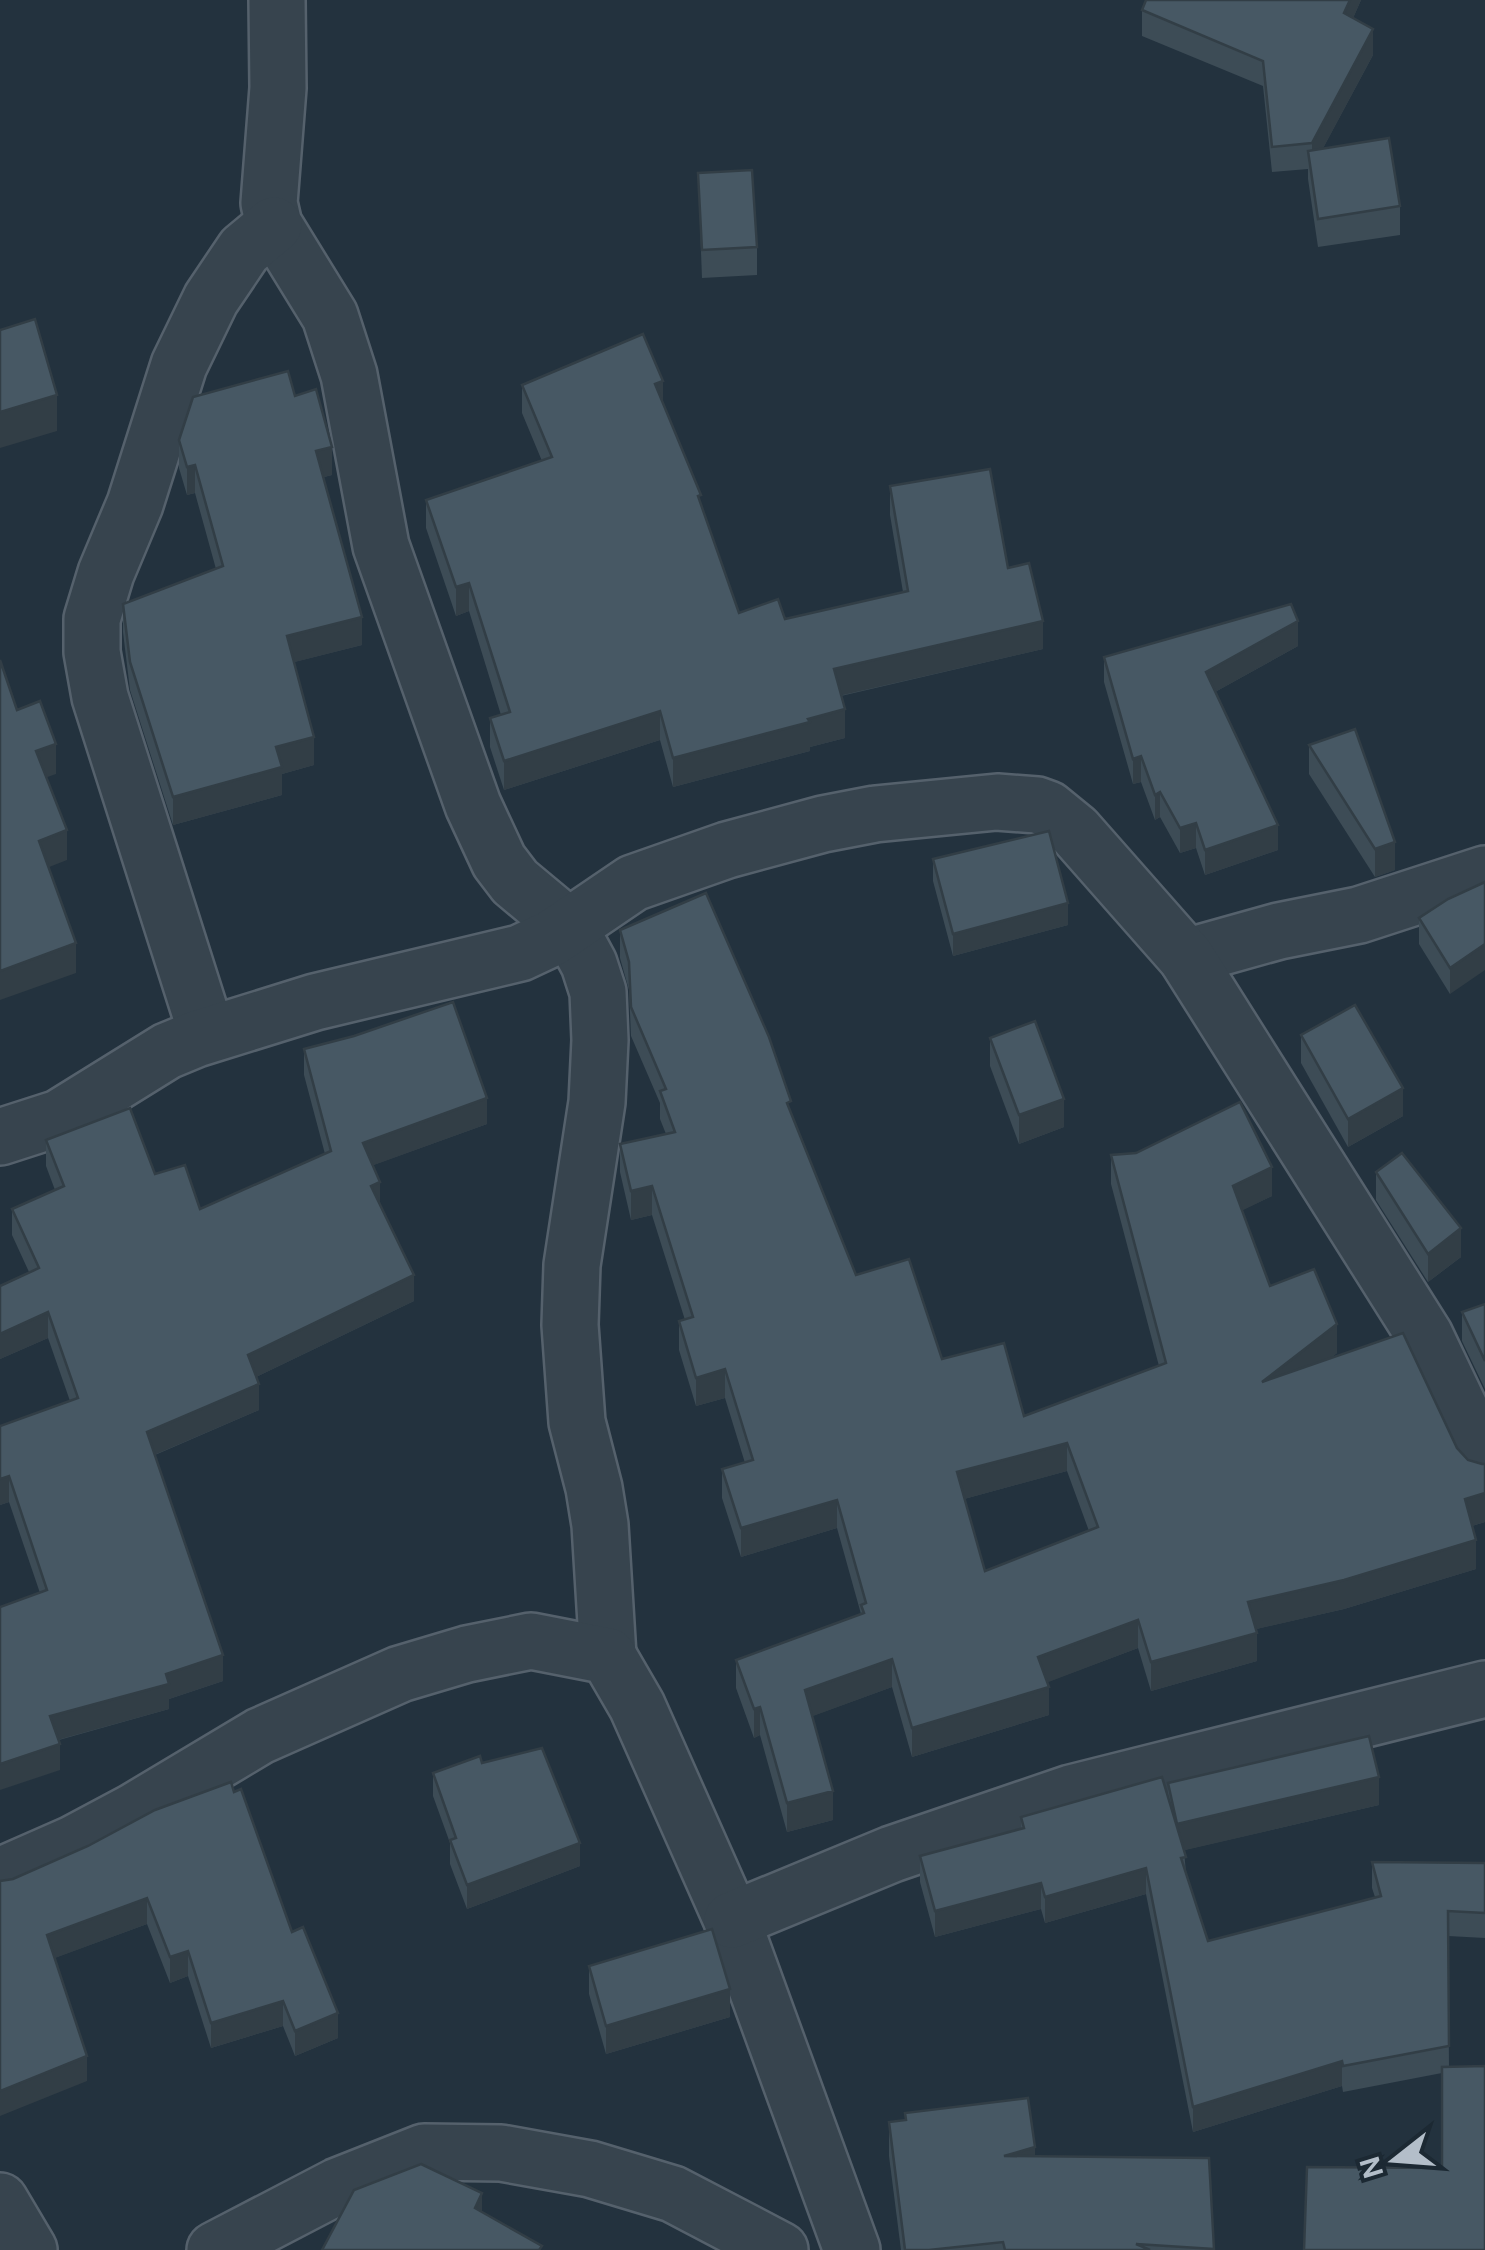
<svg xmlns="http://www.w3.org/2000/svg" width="1485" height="2250" font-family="'DM Sans',sans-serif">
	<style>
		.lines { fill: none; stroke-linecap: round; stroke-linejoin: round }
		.minor-casing { stroke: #55616c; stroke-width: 60 }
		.minor { stroke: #37444e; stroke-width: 55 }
		.wall { fill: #3d4c56; fill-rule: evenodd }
		.shaded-wall { fill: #323e46 }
		.building { fill: #475864; stroke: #323e46; stroke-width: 2.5; fill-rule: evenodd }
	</style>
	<rect width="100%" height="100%" fill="#23323e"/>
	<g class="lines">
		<g class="minor-casing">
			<g id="minor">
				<path d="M277,0l1,88 -9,115 5,22 56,91 19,59 32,171 92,259 26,56 16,21 54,45 20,37 9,28 2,48 -3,62 -25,163 -2,60 7,97 17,66 6,37 8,131"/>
				<path d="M1186,957l93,-26 80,-16 126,-41"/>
				<path d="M207,1034l-107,-337 -8,-45v-33l14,-46 29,-69 44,-139 32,-66 33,-49 30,-25"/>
				<path d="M0,1137l59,-19 108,-67 29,-12 119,-37 205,-49 32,-15 81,-55 94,-33 96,-26 52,-10 122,-12 40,3 11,4 27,22 111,126 239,379 60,126"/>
				<path d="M0,1876l73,-32 60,-32 127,-76 140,-62 67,-20 64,-13 77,15 29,50 95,214 120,330"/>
				<path d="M732,1920l160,-66 179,-61 414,-104"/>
				<path d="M0,2201l29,49"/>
				<path d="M215,2250l123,-64 86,-34 77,1 89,16 83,25 107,56"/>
			</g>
		</g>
		<use href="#minor" class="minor"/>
	</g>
	<g class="wall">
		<path d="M1146,0h215l-8,18 20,37 -50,93 77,58v29l-82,12 -10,-68v-10l-36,3 -9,-86 -121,-50v-26z"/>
		<path d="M698,173l59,74v28l-55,3z"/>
		<path d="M522,385l141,18 76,210 46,6 118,-27 -13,-77v-29l118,82 35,81 -202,47 4,42 -35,9v4l-137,36 -13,-47 -156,50 -14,-43v-29l11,-3 -32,-104 -13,5 -30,-88v-28l116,-39 -20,-48z"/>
		<path d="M295,396l37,79 -8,2 38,168 -68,17 20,103 -32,9v21l-109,30 -43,-135 -7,-58v-28l93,-35 -21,-76 -8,2 -8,-27v-28z"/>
		<path d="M1298,646l-83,46 63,158 -73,25 -9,-27 -16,5 -20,-36 -5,3 -14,-38 -8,2 -29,-102v-25z"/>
		<path d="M1309,745l86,125 -20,7 -66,-103z"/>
		<path d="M933,859l135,66 -115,31 -20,-75z"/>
		<path d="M1485,882l-35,112 -31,-50v-26z"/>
		<path d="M620,930l171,182 65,163 86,84 82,57 135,-50 -48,-182v-29l161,41 -30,14 28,76 67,67 -8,6 128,89 11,12 14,4h3v58l-13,4 4,43 -132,40 -88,20 1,32 -106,30 -13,-43 -91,34 2,33 -137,42 -20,-70 -80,29 21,104 -46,12 -27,-97 -6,3 -18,-50v-28l125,-46 -24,-86 -96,29 -19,-59v-29l23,-6 -20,-65 -29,8 -17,-56v-29l6,-1 -33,-105 -21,5 -11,-48v-28l46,-10 -6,-15v-16l-29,-67 -2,-46 -9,-32zM1067,1471l22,60 -104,40 -21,-72z"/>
		<path d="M1301,1035l102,81 -55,31 -47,-84z"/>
		<path d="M990,1038l74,89 -45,17 -29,-78z"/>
		<path d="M304,1049l183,75 -114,41 7,40 34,96 -158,76 3,33 -104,45 68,226 -54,18v10l-110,31 1,30 -20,-177 -31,-91 -9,3v-79l70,-25 -22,-63 -48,21v-73l29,-14 -17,-37v-26l43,-19 -9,-24v-26l109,34 45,35 125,-55 -21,-79z"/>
		<path d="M1376,1172l85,85 -33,25 -52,-82z"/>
		<path d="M1485,1304v85l-23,-48v-29z"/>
		<path d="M482,1763l98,103 -113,43 -17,-45v-21l-17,-47v-23z"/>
		<path d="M1168,1783l211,22 -195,45 2,23 22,68 167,-44 -3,-9v-26l113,1v75l-37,-2 1,131 -7,101v-95l-99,19 -1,-6 -149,46 -47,-238 -101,29 -4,-14 -106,28 -15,-55v-26l101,-27v-12l147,-22z"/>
		<path d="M88,1846l204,86 46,106 -43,18 -12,-30 -72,22 -23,-72 -18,7 -23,-59 -93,34 33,123 -74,-202z"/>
		<path d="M589,1966l141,51 -124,37 -17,-60z"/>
		<path d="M889,2122l146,34 179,94h-313l-12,-94z"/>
	</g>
	<g class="shaded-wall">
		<path d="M1350,0h11l-17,39v-26z"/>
		<path d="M1373,29v26l-61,114v-26z"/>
		<path d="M663,381v29l-8,-26z"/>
		<path d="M57,395v36l-57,17v-36z"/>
		<path d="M332,447v28l-16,4v-28z"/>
		<path d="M195,465v28l-8,2v-28z"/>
		<path d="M469,583v28l-13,5v-29z"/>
		<path d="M362,617v28l-75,19v-28z"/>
		<path d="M1043,621v28l-209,48v-28z"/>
		<path d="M1298,621v25l-92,51v-25z"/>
		<path d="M845,709v29l-35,9v4l-137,36v-29z"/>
		<path d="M660,711v29l-156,50v-29z"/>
		<path d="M314,737v28l-32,9v21l-109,30v-28l103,-50z"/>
		<path d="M56,744v30l-20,7v-30z"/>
		<path d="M1141,756v26l-8,2v-25z"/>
		<path d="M1160,792v25l-5,3v-25z"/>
		<path d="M1196,823v25l-16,5v-25z"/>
		<path d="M1278,825v25l-73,25v-25z"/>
		<path d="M67,830v30l-28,11v-30z"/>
		<path d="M1395,842v28l-20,7v-28z"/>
		<path d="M1068,903v22l-115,31v-22z"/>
		<path d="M76,943v30l-76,27v-29z"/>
		<path d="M1485,944v26l-35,24v-26z"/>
		<path d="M1403,1088v28l-55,31v-28z"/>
		<path d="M487,1098v26l-124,45v-26z"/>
		<path d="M1064,1099v28l-45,17v-29z"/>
		<path d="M1272,1167v29l-39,19v-29z"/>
		<path d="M380,1182v26l-9,-22z"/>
		<path d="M652,1186v29l-21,5v-29z"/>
		<path d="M1461,1228v29l-33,25v-28z"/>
		<path d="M414,1275v26l-166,80v-26z"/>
		<path d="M48,1312v26l-48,21v-25z"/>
		<path d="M1337,1324v29l-75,58v-29z"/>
		<path d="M725,1369v29l-29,8v-28z"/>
		<path d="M259,1384v26l-112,48v-26z"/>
		<path d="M1067,1443v28l-110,30v-29z"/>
		<path d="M9,1476v26l-9,3v-26z"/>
		<path d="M1485,1493v29l-20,6v-29z"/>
		<path d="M837,1500v28l-96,29v-29z"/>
		<path d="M1476,1540v29l-132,40 -96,22v-29z"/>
		<path d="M1138,1620v28l-100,38v-29z"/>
		<path d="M1257,1633v28l-106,30v-29z"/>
		<path d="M223,1655v26l-54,18v10l-119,33v-26l116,-42z"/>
		<path d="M892,1659v28l-87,32v-29z"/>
		<path d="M1049,1687v28l-137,42v-29z"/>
		<path d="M760,1707v28l-6,3v-29z"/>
		<path d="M60,1744v26l-60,20v-26z"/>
		<path d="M1379,1777v28l-202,47v-28z"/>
		<path d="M833,1791v29l-46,12v-29z"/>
		<path d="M580,1843v23l-113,43v-24z"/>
		<path d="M1146,1868v26l-101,29v-26z"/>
		<path d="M1041,1883v26l-106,28v-26z"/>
		<path d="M147,1898v26l-100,37v-26z"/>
		<path d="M188,1951v25l-18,7v-26z"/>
		<path d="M730,1989v28l-124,37v-28z"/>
		<path d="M283,2001v25l-72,22v-25z"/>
		<path d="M338,2013v25l-43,18v-25z"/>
		<path d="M87,2056v25l-87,35v-25z"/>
		<path d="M1342,2061v25l-149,46v-25z"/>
		<path d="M1035,2147v34l-31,-25z"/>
		<path d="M482,2193v23l-7,-8z"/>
	</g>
	<g class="building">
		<path d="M1146,0h204l-6,13 29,16 -61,114 -40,4 -9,-86 -121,-51z"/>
		<path d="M1389,138l11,68 -82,13 -10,-68z"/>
		<path d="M752,170l5,77 -55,3 -4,-77z"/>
		<path d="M35,319l22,76 -57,17v-82z"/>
		<path d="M643,334l20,47 -8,3 46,111 -3,1 41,117 39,-14 7,20 123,-28 -18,-105 100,-17 18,99 21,-5 14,58 -209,48 11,40 -37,10 2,3 -137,36 -13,-47 -156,50 -14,-43 20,-6 -41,-129 -13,4 -30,-87 126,-43 -30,-72z"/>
		<path d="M288,371l7,25 21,-7 16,58 -16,4 46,166 -75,19 27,101 -38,10 6,20 -109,30 -43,-135 -7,-58 100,-38 -28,-101 -8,2 -8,-27 14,-43z"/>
		<path d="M1291,604l7,17 -92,51 72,153 -73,25 -9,-27 -16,5 -20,-36 -5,3 -14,-39 -8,3 -29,-102z"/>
		<path d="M0,660l17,50 23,-9 16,43 -20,7 31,79 -28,11 37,102 -76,28z"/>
		<path d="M1355,729l40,113 -20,7 -66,-104z"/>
		<path d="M1049,831l19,72 -115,31 -20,-75z"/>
		<path d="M1485,882v62l-35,24 -31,-50 29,-19z"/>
		<path d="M706,893l63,144 22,64 -4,2 69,172 53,-16 33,100 62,-16 20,73 142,-53 -55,-208 25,-2 104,-51 32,65 -39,19 37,100 44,-17 23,55 -75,58 141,-49 54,115 11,12 14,4h3v29l-20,6 11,41 -132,40 -96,22 9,31 -106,29 -13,-42 -100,37 11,30 -137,41 -20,-69 -87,31 28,101 -46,12 -27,-96 -6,2 -18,-49 128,-47 -3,-8 5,-2 -29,-103 -96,28 -19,-59 31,-9 -28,-91 -29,9 -17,-57 14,-4 -41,-131 -21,5 -11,-47 55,-12 -15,-41 6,-2 -35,-82 -2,-45 -9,-32zM1067,1443l31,84 -113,44 -28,-99z"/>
		<path d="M453,1002l34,96 -124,45 17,39 -9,4 43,89 -166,80 11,29 -112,48 76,223 -57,19 3,10 -119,32 10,28 -60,20v-157l47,-17 -38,-114 -9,3v-53l78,-28 -30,-86 -48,22v-48l39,-18 -27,-59 52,-23 -18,-46 84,-32 25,66 30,-9 15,44 131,-58 -27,-102 50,-13z"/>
		<path d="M1355,1005l48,83 -55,31 -47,-84z"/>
		<path d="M1035,1021l29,78 -45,16 -29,-77z"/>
		<path d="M1402,1153l59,75 -33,26 -52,-82z"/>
		<path d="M1485,1304v57l-23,-49z"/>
		<path d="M1369,1736l10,41 -202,47 -9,-41z"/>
		<path d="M542,1748l38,95 -113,42 -17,-45 6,-2 -23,-65 47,-17 2,7z"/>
		<path d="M1162,1777l24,80 -5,1 27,83 173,-45 -9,-34 113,1v50l-37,-2 1,135 -106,20 -1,-5 -149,46 -47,-239 -101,29 -4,-14 -106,28 -15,-55 104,-28 -3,-11z"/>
		<path d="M231,1782l3,10 7,-3 51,143 11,-5 35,86 -43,18 -12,-30 -72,22 -23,-72 -18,6 -23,-59 -100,37 40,121 -87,35v-210l13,-2 75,-33 67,-36z"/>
		<path d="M712,1929l18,60 -124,37 -17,-60z"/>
		<path d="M1485,2066v184h-181l3,-83 135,1v-101z"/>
		<path d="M1028,2098l7,49 -31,9 205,2 5,91 -78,-5 14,6h-145l-2,-8 -74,8h-24l-16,-128 17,-2 -1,-7z"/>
		<path d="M421,2164l61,29 -7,15 67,38 -3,4h-217l32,-60z"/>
	</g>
	<g transform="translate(1395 2160) rotate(253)" stroke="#1c2933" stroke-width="8" paint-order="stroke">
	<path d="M0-8L18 38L0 25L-18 38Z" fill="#b3bec9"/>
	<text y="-15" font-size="28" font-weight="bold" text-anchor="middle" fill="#b3bec9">N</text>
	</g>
</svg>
